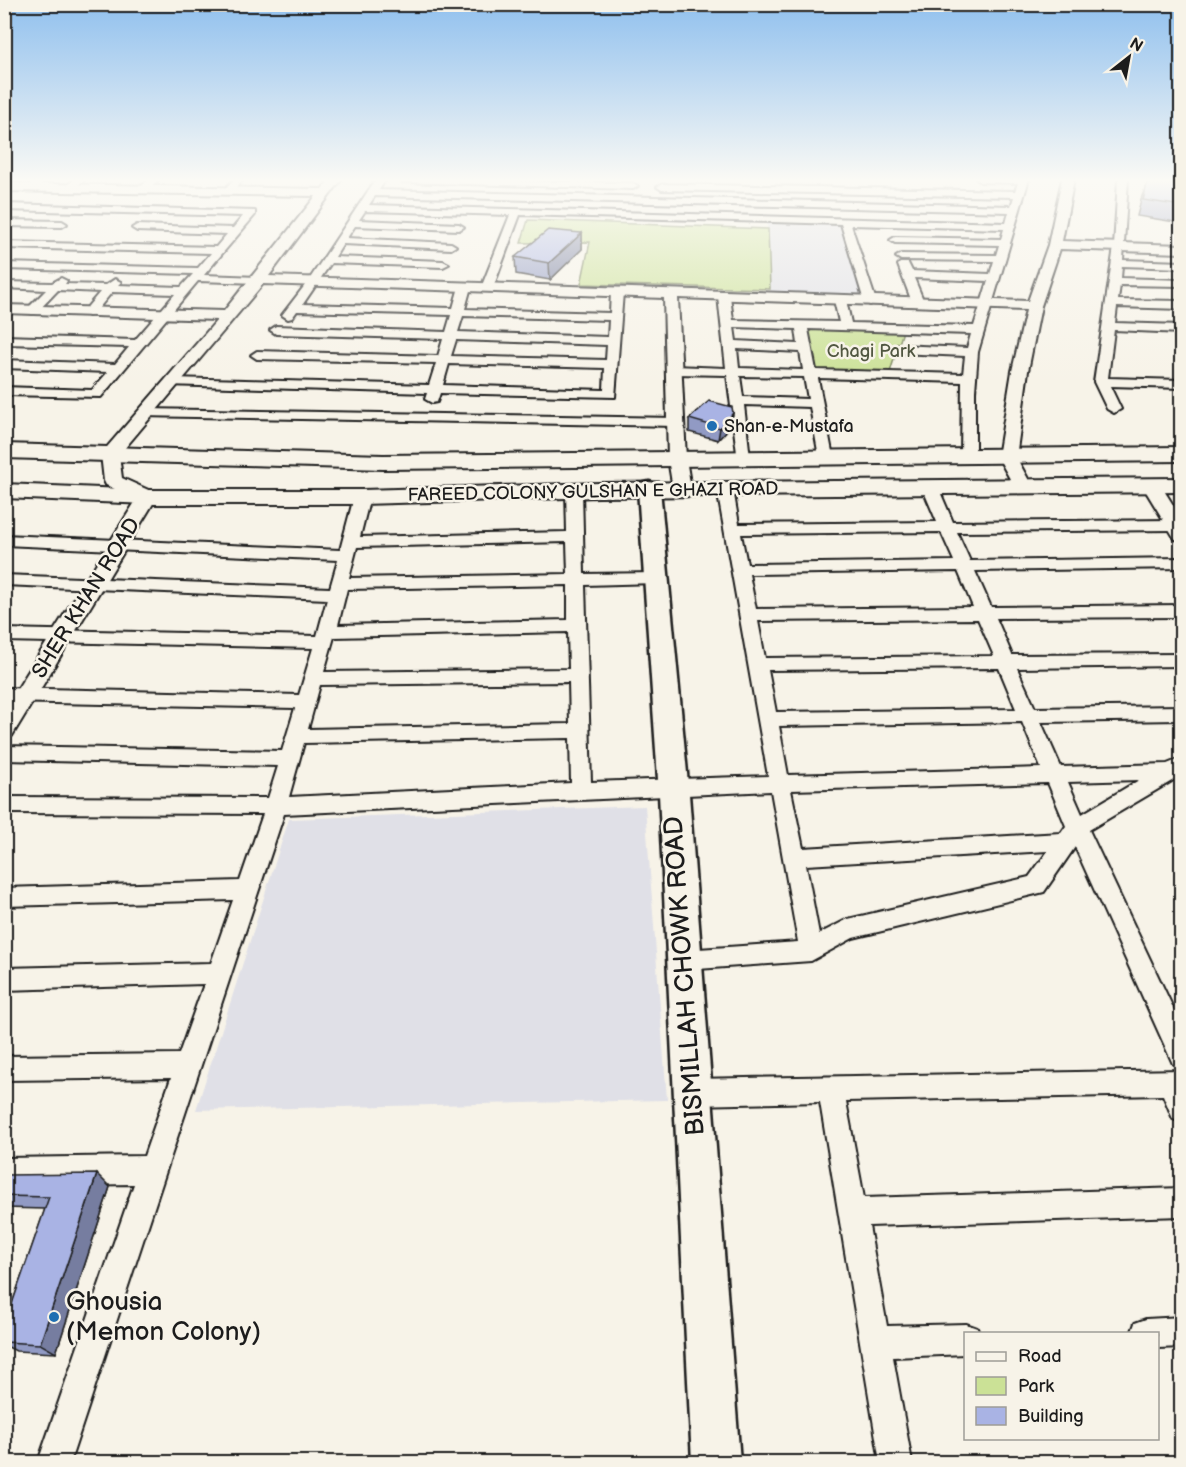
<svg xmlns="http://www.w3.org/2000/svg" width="1186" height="1467" font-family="'Balsamiq Sans',sans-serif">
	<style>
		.built { fill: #e0e0e7 }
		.green { fill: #cbe196; stroke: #747e59; stroke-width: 1.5 }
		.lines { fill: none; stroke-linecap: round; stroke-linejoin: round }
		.minor-casing { stroke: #1c1c1c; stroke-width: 4 }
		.tertiary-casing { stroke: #1c1c1c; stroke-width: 4 }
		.secondary-casing { stroke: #1c1c1c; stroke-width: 5 }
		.primary-casing { stroke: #1c1c1c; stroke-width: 4 }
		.minor { fill: #f7f3e8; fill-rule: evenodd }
		.tertiary { fill: #f7f3e8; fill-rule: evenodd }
		.secondary { fill: #f7f3e8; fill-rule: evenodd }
		.primary { fill: #f7f3e8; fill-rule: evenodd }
		.wall { fill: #919ac4; stroke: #1c1c1c; stroke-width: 1.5 }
		.shaded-wall { fill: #767da0; stroke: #1c1c1c; stroke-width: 1.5 }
		.building { fill: #a9b3e4; stroke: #1c1c1c; stroke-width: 1.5 }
		.poi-dot { fill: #1f6fb2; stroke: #f7f3e8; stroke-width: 2 }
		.labels { text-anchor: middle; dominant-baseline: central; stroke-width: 5; stroke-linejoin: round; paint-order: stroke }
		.far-park-label { font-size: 18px; fill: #515741; stroke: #f7f3e8 }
		.far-poi-label { font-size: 18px; fill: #1c1c1c; stroke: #f7f3e8; text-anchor: start }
		.far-street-label { font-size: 18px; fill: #1c1c1c; stroke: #f7f3e8 }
		.street-label { font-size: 21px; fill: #1c1c1c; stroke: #f7f3e8 }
		.near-street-label { font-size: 26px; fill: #1c1c1c; stroke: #f7f3e8 }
		.near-poi-label { font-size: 26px; fill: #1c1c1c; stroke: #f7f3e8; text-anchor: start }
	</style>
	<rect width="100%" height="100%" fill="#f7f3e8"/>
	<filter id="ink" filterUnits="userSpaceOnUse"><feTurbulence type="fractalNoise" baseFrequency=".0167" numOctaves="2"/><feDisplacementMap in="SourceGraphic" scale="12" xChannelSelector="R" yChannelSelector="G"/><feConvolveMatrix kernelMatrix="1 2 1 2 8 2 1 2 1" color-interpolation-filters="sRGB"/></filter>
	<g filter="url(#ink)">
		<g class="built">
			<path d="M767,220l78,2 25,79 -97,-4 -3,-8z"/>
			<path d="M645,806l22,294 -471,10 93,-291z"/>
		</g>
		<g class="green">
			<path d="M528,220l240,9 2,60 -189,-5 9,-42 -69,1z"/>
			<path d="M801,325l103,3 -15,47 -78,-2z"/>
		</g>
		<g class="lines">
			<g class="minor-casing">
				<g id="minor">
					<path d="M74,179h11l-12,11h-6v-4z"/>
					<path d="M149,179h10l-12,12h-6l-2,-2z"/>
					<path d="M234,179h10l-13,14h-6l-2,-2z"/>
					<path d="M376,179h10l-7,11 632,16 3,-9 -352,-7 -5,-3 5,-3 353,7 3,-8 -37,-1 -5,-3h53l-51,173 -3,39v65l-7,4 -7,-4 1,-74 -144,-4 15,79 -2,3h-10l-2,-3 -9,-50 -66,-2 6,53 -2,3h-10l-11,-86 -53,-1 -7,-4 7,-4 52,2 -8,-72 6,-4 6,4 3,24 106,2 -5,-22 6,-4 6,4 5,23 123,3 14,-45 -74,-3 10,24 -6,4 -6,-4 -14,-37 2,-2h8l4,8 78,3 4,-13 -93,-1 -5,-3 5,-3 95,1 3,-10 -104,-2 -5,-3 5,-3 106,2 3,-10 -153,-4 25,76 -6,4 -6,-4 -23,-77 -321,-9 -27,73 -6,3 -6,-3 29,-73 -145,-4 -6,9 100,4 5,3 -5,3 -104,-4 -8,12 104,5 5,3 -5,3 -108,-5 -8,13 108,4 6,3 -6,3 -112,-4 -28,41 150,4 6,-21 6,-3 6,3 -6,22 145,4 1,-21 2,-2h8l2,2 -8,105 -175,-4 -3,9 -5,1 -7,-4 2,-6 -260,-8 -2,-3 7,-4 257,7 7,-22 -179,-4 -6,-4 6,-4 181,5 5,-17 -167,-5 -6,-4 6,-4 170,6 5,-17 -154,-4 -5,7 -4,1 -6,-4 27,-35zM375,196l634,16 -3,11 -637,-18zM463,316l146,4 -1,17 -150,-5zM734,327l62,2 2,15 -62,-3zM808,329l163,5 -4,14 -69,-3 -6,4 6,4 67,3 -2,18 -147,-4zM456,340l151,5 -1,15 -155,-4zM737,349l63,3 3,18 -64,-2zM449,364l156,4 -1,22 -161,-5zM740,376l64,1 4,22 -65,-2z"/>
					<path d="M397,179l236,4 5,3 -5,3 -231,-7z"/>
					<path d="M1118,179h10l-5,81 59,2v6l-60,-2 -1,12 61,2v6l-62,-1 -2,15 64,1v8l-65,-2 -2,16 67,2v8l-68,-3 -6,48 74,2v8l-72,-2 11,23 -7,4 -7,-4 -13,-27 20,-135z"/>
					<path d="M4,204l251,7v4l-51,60 55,2 6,3 -6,3 -61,-2 -97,116 -97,-2v-8l88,3 16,-18 -104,-4v-8l111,4 14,-17 -125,-3v-8l131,4 40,-46 -63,-2 -19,23 -4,1 -6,-4 17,-20 -42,-2 -22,23 -4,1 -6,-4 20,-20 -42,-2v-6l48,1 9,-5 6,3 -2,3 41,1 9,-6 6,3 -3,3 63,2 12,-13 -189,-5v-6l194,5 13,-15 -207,-5v-6l212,5 11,-13 -90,-3 -5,-3 5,-3 96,3 10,-12 -239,-6z"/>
					<path d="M4,220l58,1 5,3 -5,3 -58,-1z"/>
					<path d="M145,409l531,9 7,4 -7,4 -536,-10 -2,-3 2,-3z"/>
					<path d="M930,482l8,5 15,35 222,-2 7,3 -1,5 -6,2 -218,2 13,29 212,-3v10l-207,3 16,36 191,-2v12l-186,1 16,37 170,-1v12l-165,2 18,40 147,-2v14l-141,2 20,45 106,-3 15,-6v17l-93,55 93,197v41l-9,-4 -98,-217 -31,45 -8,2 -183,44 -42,23 -127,9 -8,-3 -4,-7 4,-7 8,-3 114,-8 -27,-151 -487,23 -214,648h-32l96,-278 -130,2v-28l140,-2 27,-78 -167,2v-24l175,-2 25,-70 -200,6v-22l207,-5 22,-63 -229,6v-18l236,-7 23,-67 -259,-1v-16l264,1 10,-32 -274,-6v-14l278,5 13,-43 -291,-6v-14l295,7 14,-47 -309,-7v-12l313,7 10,-37 -323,-14v-10l326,13 8,-28 -334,-15v-10l336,15 14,-53 8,-5 8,5 -10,40 207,-5 -1,-42 3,-3h10l3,3 2,84 72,-1 6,1 2,4 -2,4 -6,1 -71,2 6,197 177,-6 -51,-287 8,-5 8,5 6,35 198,-2 -15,-35zM941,532l13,29 -207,3 -6,-30zM567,542l1,32 -219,4 8,-31zM958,571l15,36 -217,2 -7,-35zM568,585v35l-230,5 9,-36zM978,619l16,37 -229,2 -7,-37zM568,632l1,37 -245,3 10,-35zM999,668l17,41 -240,3 -8,-42zM569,682l1,42 -262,5 12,-44zM1022,722l19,46 -253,7 -9,-49zM570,738l1,45 -282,14 15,-54zM1139,780l-57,34 -14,-32zM1048,783l18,43 -5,7 -258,15 -12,-58zM1048,851l-19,26 -181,42 -29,15 -13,-69z"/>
					<path d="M1182,1070v53l-9,-4 -10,-24 -317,6 18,97 318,-10v28l-313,10 18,100 79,-2 11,4 2,6h-13v20l-73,3 19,105h-32l-60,-360 -127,3 -9,-4 -4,-9 4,-9 9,-4z"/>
					<path d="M1182,1317v30l-24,1v-14h-27l4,-11 11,-4z"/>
				</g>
			</g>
			<g class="tertiary-casing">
				<g id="tertiary">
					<path d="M330,179h12l-73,97 759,25 20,-56 14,-66h12l-12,62 120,4v8l-122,-4 -19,57 -13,65 -12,86 16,29 -2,4h-14l-18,-33 14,-86 14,-61 -348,-12 8,161 5,30 -2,4h-14l-2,-4 -5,-30 -4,-161 -401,-14 -144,171 3,23 33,15 2,4 -145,239 -8,3v-29l133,-211 -31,-14 -2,-4 -3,-27 116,-134 -213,-7v-8l220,6 92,-115 -312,-5v-8l318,6z"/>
					<path d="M1151,479l7,2 24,38v22l-7,-2 -33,-54 2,-4z"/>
				</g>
			</g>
			<g class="secondary-casing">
				<path id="secondary" d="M649,482l8,2 3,5 29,305 51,668h-48l-33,-668 -21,-305 3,-5z"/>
			</g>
			<g class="primary-casing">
				<g id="primary">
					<path d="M4,444l379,11 799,-8v14l-799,8 -379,-11z"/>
					<path d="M1182,478v14l-583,5 -237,7h-214l-144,-6v-14l144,6h214l237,-7z"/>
				</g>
			</g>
			<use href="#minor" class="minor"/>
			<use href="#tertiary" class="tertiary"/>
			<use href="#secondary" class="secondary"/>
			<use href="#primary" class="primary"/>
		</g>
		<g class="wall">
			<path d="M1148,181l34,3v39l-45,-7 5,-20z"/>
			<path d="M582,233v16l-32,31 -34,-6 -1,-17z"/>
			<path d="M733,413l-2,13 -13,14 -29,-8v-13z"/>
			<path d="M4,1175l106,12 -54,166 -40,-2 -12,-6v-18l41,-118 -41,-1z"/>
		</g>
		<g class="shaded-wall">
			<path d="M582,233v16l-32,31 -1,-17z"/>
			<path d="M733,413l-2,13 -13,14 2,-12z"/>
			<path d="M97,1174l13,13 -54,166 -16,-9z"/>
		</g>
		<g class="building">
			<path d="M1148,181l34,3v22l-39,-6z"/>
			<path d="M548,230l34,3 -33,30 -34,-6z"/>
			<path d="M709,401l23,6 1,6 -13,15 -31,-9z"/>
			<path d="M97,1174l-57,170 -36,-2v-15l45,-130 -45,-1v-21z"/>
		</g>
	</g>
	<linearGradient id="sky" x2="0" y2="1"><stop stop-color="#90c0ee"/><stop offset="0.47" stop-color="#fbfaf5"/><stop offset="1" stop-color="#fbfaf5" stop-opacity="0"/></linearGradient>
	<rect width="1186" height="384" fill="url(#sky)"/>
	<g class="poi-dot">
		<circle cx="712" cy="426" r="6"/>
		<circle cx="54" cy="1317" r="6"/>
	</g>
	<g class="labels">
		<g class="far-park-label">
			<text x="871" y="351">Chagi Park</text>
		</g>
		<g class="far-poi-label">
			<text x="724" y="426">Shan-e-Mustafa</text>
		</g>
		<g class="far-street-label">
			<text transform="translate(593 492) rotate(-1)">FAREED COLONY GULSHAN E GHAZI ROAD</text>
		</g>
		<g class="street-label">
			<text transform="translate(86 598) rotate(-58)">SHER KHAN ROAD</text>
		</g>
		<g class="near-street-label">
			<text transform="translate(685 976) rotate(-94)">BISMILLAH CHOWK ROAD</text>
		</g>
		<g class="near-poi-label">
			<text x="66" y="1302">Ghousia<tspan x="66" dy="30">(Memon Colony)</tspan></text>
		</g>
	</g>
	<rect width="1186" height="1467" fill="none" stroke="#f7f3e8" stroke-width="24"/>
	<rect x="12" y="12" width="1162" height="1443" fill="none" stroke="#1c1c1c" stroke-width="2" filter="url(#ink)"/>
	<rect x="964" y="1332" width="195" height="108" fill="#f7f3e8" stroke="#9f9d96" stroke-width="1.5"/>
	<rect x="976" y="1352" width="30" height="9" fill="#f7f3e8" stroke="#9f9d96" stroke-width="1.5"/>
	<text x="1018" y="1362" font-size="18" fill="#1c1c1c">Road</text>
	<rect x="976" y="1377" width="30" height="18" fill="#cbe196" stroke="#9f9d96" stroke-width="1.5"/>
	<text x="1018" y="1392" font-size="18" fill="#1c1c1c">Park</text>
	<rect x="976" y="1407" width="30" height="18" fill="#a9b3e4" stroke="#9f9d96" stroke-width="1.5"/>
	<text x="1018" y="1422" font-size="18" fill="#1c1c1c">Building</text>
	<g transform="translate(1129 57) rotate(31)" stroke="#f7f3e8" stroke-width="4.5" paint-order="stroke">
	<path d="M0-4.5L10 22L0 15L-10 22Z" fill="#1c1c1c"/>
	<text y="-9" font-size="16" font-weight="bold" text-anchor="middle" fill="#1c1c1c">N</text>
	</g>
</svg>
